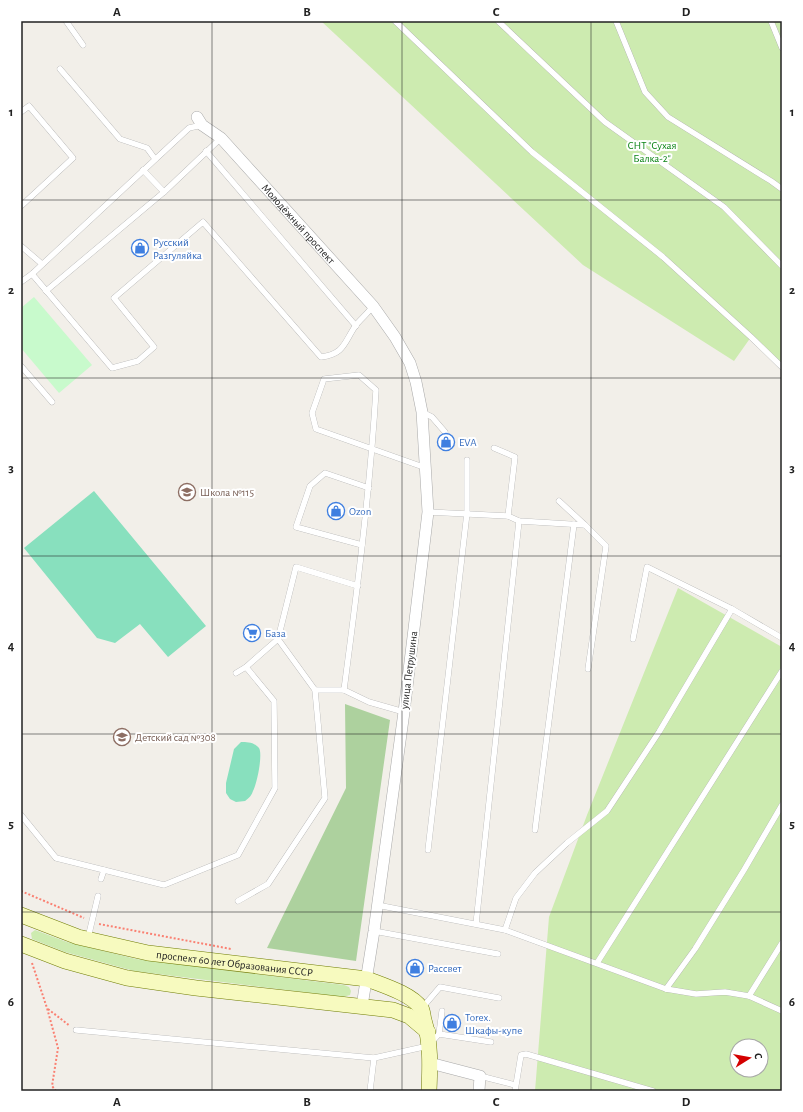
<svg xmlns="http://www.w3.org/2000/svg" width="803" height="1112" font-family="'Alegreya Sans',sans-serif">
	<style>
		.grass { fill: #cdebb0; fill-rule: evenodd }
		.forest { fill: #add19e }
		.park { fill: #c8facc }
		.pitch { fill: #88e0be }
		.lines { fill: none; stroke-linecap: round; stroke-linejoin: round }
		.service-casing { stroke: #a9a9a9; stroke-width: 6 }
		.minor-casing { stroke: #a9a9a9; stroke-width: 12 }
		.secondary-casing { stroke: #707d05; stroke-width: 16 }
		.path { stroke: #fa8072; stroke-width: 2; stroke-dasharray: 2 2; stroke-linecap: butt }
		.service { stroke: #fff; stroke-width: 5.5 }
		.minor { stroke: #fff; stroke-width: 11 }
		.secondary { stroke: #f7fabf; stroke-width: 15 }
		.grid { fill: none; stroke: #222; stroke-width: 1; stroke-opacity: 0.55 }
		.labels { text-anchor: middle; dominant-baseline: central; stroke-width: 4; stroke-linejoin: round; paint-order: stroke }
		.park-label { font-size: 11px; fill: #0c8416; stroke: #fff }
		.street-label { font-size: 11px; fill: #222; stroke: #fff }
		.shop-label { font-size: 11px; fill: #366cbe; stroke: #fff; text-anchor: start }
		.education-label { font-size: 11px; fill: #785e54; stroke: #fff; text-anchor: start }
		.neatline { fill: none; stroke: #222; stroke-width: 1.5 }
		.grid-label { font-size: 13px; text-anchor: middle; font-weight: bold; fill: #222 }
	</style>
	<rect width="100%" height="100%" fill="#f2efe9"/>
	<g class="grass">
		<path d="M321,21h461v346l-31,-30 -17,24 -151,-96z"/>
		<path d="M678,588l104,59v444h-247l14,-174 38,-102zM737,1046h24v24h-24z"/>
		<path d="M35,930l32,12 69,17 208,26 5,2 2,4 -1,4 -7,2 -209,-26 -69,-19 -33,-13 -1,-6z"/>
	</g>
	<path class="forest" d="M345,704l45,16 -34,241 -89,-13 79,-160z"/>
	<path class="park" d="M34,297l58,68 -33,28 -38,-45v-40z"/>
	<g class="pitch">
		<path d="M94,491l112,135 -38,31 -28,-33 -25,19 -18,-5 -73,-90z"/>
		<path d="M241,742c6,0 13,0 18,6 4,6 -2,36 -6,43 -1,4 -4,7 -8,10l-9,1 -6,-3 -4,-6v-10l8,-34z"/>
	</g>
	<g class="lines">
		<g class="service-casing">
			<g id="service">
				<path d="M66,21l17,24"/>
				<path d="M395,21l137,131 131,105 88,80 31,30"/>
				<path d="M498,21l107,101 119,85 58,59"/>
				<path d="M616,21l29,71 23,25 103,64 11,8"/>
				<path d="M771,21l11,27"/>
				<path d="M60,69l60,70 27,9 8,11"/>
				<path d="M21,112l8,-6 44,52 -52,48"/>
				<path d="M206,151l150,175"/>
				<path d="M143,170l21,22"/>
				<path d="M21,246l21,18"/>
				<path d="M32,274l80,94 26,-7 16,-14 -40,-49 89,-76 118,135c24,-3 23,-15 35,-32 5,-6 12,-12 17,-19"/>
				<path d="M21,282l11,-8 157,-146 13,-3"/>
				<path d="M46,291l118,-99 57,-54"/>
				<path d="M21,366l31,36"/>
				<path d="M422,412l10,5 13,15"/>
				<path d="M494,448l21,9 -7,59"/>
				<path d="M559,501l26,24"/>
				<path d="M428,512l80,4 11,5 66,4 21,21 -18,123"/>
				<path d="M362,545l-66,-18 14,-41 15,-13 44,15"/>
				<path d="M278,639l18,-72 62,19"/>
				<path d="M633,639l14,-72 85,42"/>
				<path d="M246,667l32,-28 37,51h29l25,12 35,10"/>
				<path d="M344,690c13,-99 26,-199 32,-300l-17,-15 -35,4 -12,34 4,16 110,39"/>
				<path d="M21,815l35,43 108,27 74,-30 37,-67 -1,-87 -28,-34 -10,6"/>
				<path d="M535,830l39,-306"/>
				<path d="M428,850l39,-337v-53"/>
				<path d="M101,879l3,-9"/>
				<path d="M238,901l30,-17 57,-86 -10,-108"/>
				<path d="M377,905l128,25 161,59 30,5 29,-2 24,4 33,-53"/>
				<path d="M476,924l43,-403"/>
				<path d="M505,930l11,-32 19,-25 32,-30 40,-32 52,-79 73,-123 50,29"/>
				<path d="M374,931l124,23"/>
				<path d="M88,938l10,-42"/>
				<path d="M597,963l185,-292"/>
				<path d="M666,989l29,-40 49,-79 38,-65"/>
				<path d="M749,996l33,15"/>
				<path d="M422,1008l18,-21 59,11"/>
				<path d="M76,1030l298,28 54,-12 11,-12 52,8"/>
				<path d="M439,1034l3,-23"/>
				<path d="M480,1076l35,9"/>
				<path d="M370,1091l4,-33"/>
				<path d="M515,1091l6,-36 5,-1 127,37"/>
			</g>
		</g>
		<g class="minor-casing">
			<g id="minor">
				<path id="s1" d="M197,117l5,8 19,13 152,168 22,31 15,26 6,19 6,30 6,100 -24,200 -30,219 -12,75"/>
				<path d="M430,1063l50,13 -1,15"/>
			</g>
		</g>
		<g class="secondary-casing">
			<g id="secondary">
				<path id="s2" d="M21,915l57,22 70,16 219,26c15,6 45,15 54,29 2,3 2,9 3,12 7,23 6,47 5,71"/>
				<path d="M21,944l44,17 62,17 69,10 197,22 16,6 19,16"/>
			</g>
		</g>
		<g class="path">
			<path d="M21,891l63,27"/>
			<path d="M99,924l132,25"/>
			<path d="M32,963l15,45 11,40 -6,38 4,5"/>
			<path d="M48,1009l22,17"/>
		</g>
		<use href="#service" class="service"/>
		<use href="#minor" class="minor"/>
		<use href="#secondary" class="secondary"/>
	</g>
	<path class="grid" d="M212,21v1070M402,21v1070M591,21v1070M21,200h761M21,378h761M21,556h761M21,734h761M21,912h761"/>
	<defs>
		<g id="shop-ring" transform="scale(0.9)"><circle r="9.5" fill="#fff" stroke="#3f7fe0" stroke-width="1.5"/><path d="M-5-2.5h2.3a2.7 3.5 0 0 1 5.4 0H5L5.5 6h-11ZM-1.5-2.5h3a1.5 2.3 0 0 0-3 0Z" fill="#3f7fe0"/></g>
		<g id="school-ring" transform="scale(0.9)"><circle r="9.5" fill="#fff" stroke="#8d6e63" stroke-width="1.5"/><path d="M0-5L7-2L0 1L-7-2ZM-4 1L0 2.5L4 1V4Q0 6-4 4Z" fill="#8d6e63"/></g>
		<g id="supermarket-ring" transform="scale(0.9)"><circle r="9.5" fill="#fff" stroke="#3f7fe0" stroke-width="1.5"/><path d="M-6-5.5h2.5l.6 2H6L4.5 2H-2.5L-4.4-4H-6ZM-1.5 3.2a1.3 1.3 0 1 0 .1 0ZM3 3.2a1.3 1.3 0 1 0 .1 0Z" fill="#3f7fe0"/></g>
	</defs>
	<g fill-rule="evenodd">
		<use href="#shop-ring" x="140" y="248"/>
		<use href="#shop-ring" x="446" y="442"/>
		<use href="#school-ring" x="187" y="492"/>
		<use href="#shop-ring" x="336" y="511"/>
		<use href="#supermarket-ring" x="252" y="633"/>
		<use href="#school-ring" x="122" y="737"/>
		<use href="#shop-ring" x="415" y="968"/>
		<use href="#shop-ring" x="452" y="1023"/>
	</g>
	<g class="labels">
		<g class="park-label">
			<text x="652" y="145">СНТ "Сухая<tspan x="652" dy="13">Балка-2"</tspan></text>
		</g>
		<g class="street-label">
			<text stroke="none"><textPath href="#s1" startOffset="148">Молодёжный проспект</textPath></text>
			<text transform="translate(409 670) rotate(-83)">улица Петрушина</text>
			<text stroke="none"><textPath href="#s2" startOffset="220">проспект 60 лет Образования СССР</textPath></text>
		</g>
		<g class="shop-label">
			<text x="153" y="242">Русский<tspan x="153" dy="13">Разгуляйка</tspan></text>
			<text x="459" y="442">EVA</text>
			<text x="349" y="511">Ozon</text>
			<text x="265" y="633">База</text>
			<text x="428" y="968">Рассвет</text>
			<text x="465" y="1017">Torex.<tspan x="465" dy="13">Шкафы-купе</tspan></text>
		</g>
		<g class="education-label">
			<text x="200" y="492">Школа №115</text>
			<text x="135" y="737">Детский сад №308</text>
		</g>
	</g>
	<rect width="803" height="1112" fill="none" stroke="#ffffff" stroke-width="44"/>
	<g transform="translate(749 1058) rotate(79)"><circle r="19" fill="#ffffff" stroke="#a7a7a7"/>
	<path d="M0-3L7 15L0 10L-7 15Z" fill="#d40000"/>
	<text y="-6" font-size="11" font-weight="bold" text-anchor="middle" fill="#222222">С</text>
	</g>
	<rect x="22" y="22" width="759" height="1068" class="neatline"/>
	<g class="grid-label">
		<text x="117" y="16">A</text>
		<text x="307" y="16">B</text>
		<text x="496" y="16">C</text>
		<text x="686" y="16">D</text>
		<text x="11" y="116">1</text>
		<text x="792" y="116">1</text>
		<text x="11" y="294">2</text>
		<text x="792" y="294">2</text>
		<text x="11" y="472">3</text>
		<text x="792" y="472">3</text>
		<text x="11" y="650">4</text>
		<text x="792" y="650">4</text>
		<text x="11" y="828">5</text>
		<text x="792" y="828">5</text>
		<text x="11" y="1006">6</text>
		<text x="792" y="1006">6</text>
		<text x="117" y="1106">A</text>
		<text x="307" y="1106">B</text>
		<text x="496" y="1106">C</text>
		<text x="686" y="1106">D</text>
	</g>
</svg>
